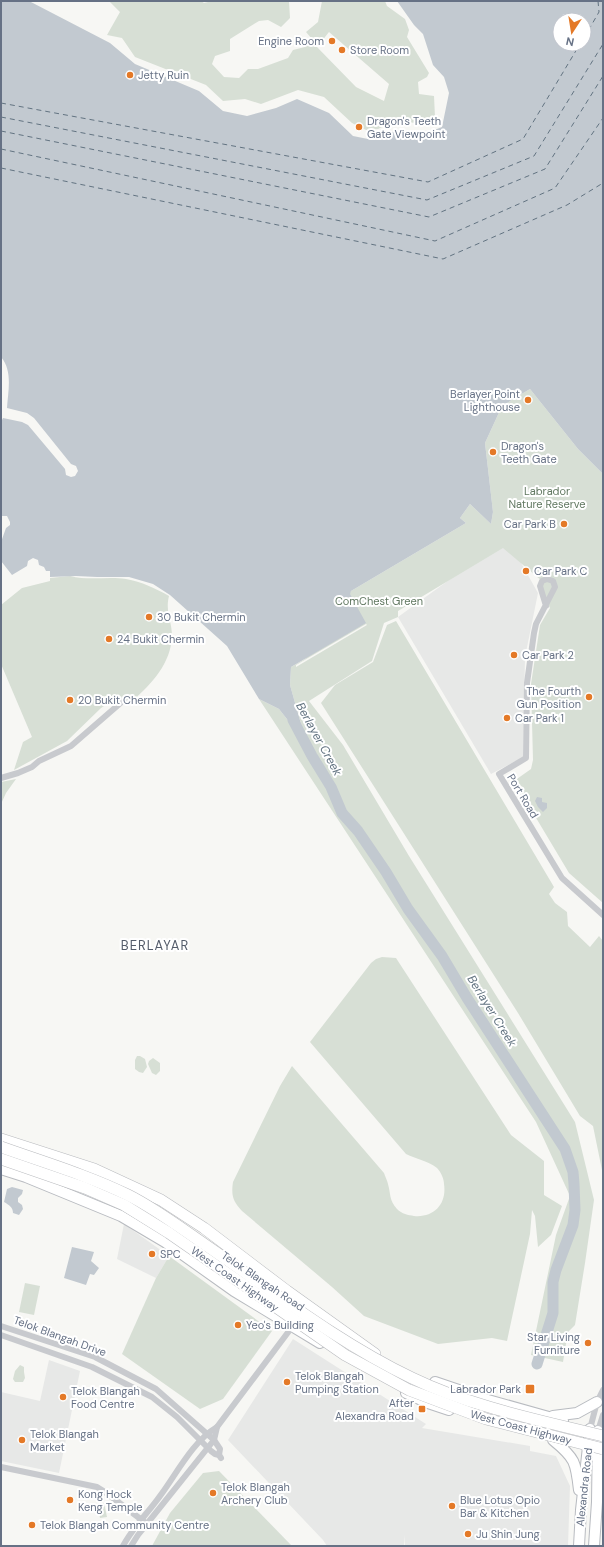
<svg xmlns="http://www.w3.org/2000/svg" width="604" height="1547" font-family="'DM Sans',sans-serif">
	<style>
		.built { fill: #e7e8e7 }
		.green { fill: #d7dfd5; fill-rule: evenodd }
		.water { fill: #c2c9d0; fill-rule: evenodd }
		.pier { fill: #f7f7f4 }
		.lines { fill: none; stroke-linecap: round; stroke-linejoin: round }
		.river { stroke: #c2c9d0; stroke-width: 11 }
		.ferry { stroke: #627381; stroke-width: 1; stroke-dasharray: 5 4; stroke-linecap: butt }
		.primary-casing { stroke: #b8bbc0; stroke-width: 12 }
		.highway-casing { stroke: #b8babe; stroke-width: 12 }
		.street { stroke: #c8cace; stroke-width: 6 }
		.primary { stroke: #fff; stroke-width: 10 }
		.highway { stroke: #fff; stroke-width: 11 }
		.highway-bridge-casing { stroke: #b8babe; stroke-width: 12; stroke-linecap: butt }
		.highway-bridge { stroke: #fff; stroke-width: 11 }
		.poi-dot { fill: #e47927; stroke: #fff; stroke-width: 1.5 }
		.labels { text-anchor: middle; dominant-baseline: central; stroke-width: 4; stroke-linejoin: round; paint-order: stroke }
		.poi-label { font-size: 11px; fill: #667185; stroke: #fff; text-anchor: start }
		.park-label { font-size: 11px; fill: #617861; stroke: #fff }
		.street-label { font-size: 11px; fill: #667185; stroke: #fff }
		.water-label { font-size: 12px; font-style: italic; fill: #627381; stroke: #fff }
		.quarter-label { font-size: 13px; letter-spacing: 1px; fill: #545c6a; stroke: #fff }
	</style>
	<rect width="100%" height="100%" fill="#f7f7f4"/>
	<g class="built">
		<path d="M507,538l31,55 -13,64 -2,100 -32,17 -93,-157z"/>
		<path d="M124,1224l45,32 -13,22 -39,-19z"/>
		<path d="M293,1339l133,85 -4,4 108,18v5l26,5 14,30 -2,60h-163v-11l-1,11h-77l-4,-6 -95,-100z"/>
		<path d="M49,1360l31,11 -21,102 -58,-12v-69l39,9z"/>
	</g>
	<g class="green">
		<path d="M109,1h92l3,2 8,-2h77l1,17 -9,9 -13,-7 -9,1 -29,18v12l-15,5 -3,8 12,13 15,1 9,-9h10l30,-11 5,-8 12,-3 7,-8 -6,-7 12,-10 4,-21h63l2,5 18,13 4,11 -2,7 22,36 -2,4 -9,5 1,12 15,2 1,21 -13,6 -29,-1 -15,7 -12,1 -14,-7 -28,-26 -26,-7 -37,14 -16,-5 -22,2 -17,-16 -71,-28 -13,-19 -15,-3 13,-23zM329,32l60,52 -5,17 -28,-14 -39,-40z"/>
		<path d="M530,389l48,60 25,25v429l-34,-30 -55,-92 17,-12 2,-9 -2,-76 9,-59 10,-17 -8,-16v-11l-39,-33 -105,63v6l-14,6 -12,38 -63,40 34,44 66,111 166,266 19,78 -9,63 -10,62 -7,7 -5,30 -32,-7 25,-120 14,-39 -34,-74 -277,-423 20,10 19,24 5,-2 -13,-46 1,-18 14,-8 46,-68 115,-68 -6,-5 10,-14 21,20 2,-12 -8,-69 17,-37z"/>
		<path d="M70,576c20,5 38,0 56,3 16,3 29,9 43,17 -4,16 3,25 3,40 -1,27 -20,48 -40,65l-16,-3 -15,10 -34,33 -53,29 9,-28 9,-5 -31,-73v-59l21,-17 28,-7v-3z"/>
		<path d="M396,621l158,266 -5,7 6,9 12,9 1,14 22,21 9,-11 4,5v234l-10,-49 -13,-10 -62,-103 -197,-310 14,-18 38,-23 14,-37z"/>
		<path d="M16,779l-10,14 -5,11v-22z"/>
		<path d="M382,957l14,1 115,177 33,26v34l18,11 -11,29 -13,12 -3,-31 -3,-6 -2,24 -23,107 -15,-3 -54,6 -74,-28 -32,-29 -90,-76c-9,-10 -11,-15 -9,-29l47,-96 12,-20 92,107c1,3 3,7 4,11 3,11 1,16 9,25 5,5 11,6 17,7 20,2 33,-12 30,-32 0,-5 -3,-12 -7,-16 -9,-7 -21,-9 -31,-14l-96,-112 61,-79 5,-4z"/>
		<path d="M137,1056h3l5,3 2,8 -4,6 -4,-1 -4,-3v-9z"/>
		<path d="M153,1058l7,5v8l-4,4 -4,-2 -4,-9 1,-3z"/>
		<path d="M169,1256l103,75 -49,68 -23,10 -78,-55 34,-76z"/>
		<path d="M25,1283l15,3 -6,29 -15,-3z"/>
		<path d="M20,1365l4,2v5l1,6 -2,4h-8l-2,-3 2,-8z"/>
		<path d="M219,1471l73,75h-140l18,-33 33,-40z"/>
		<path d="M104,1503l3,14 -7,1 -3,-14z"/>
	</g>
	<g class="water">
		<path d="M1,1h28l81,42 25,21 64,27 24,20 24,5 29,-8 21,-9 32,14 24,23 20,4 22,-9 27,4 20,-8 7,-34 -5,-16 -11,-12 -10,-31 -9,-9 -17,-24h206v473l-25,-25 -48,-60 -28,17 -17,37 8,69 -2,12 -21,-20 -10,14 6,5 -115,68 -1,3 16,29 -75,44 -1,18 13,46 -5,2 -19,-24 -20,-10 -32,-53 -57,-51 -17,-11 -24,-7h-32l-21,-1 -26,1v-6h-4l-2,-4 -5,-2 -1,-5 -5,-2 -5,3 -1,5 -15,9 -11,-14v-19l5,-14 4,-3v-3l-3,-6h-6v-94l2,-4 19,4 6,3 37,44 1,6 5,2 4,-1 3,-5 -2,-5 -5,-2 -37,-46 -7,-5 -20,-5c1,-17 6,-37 -6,-51zM560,20h24v24h-24z"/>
		<path d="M537,797l5,1v4l5,1v5l-4,4 -5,-5 -3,-6z"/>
		<path d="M12,1187l11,3 -1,4 -4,4v4l4,3 1,4 -4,6 -6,-2c0,-6 -4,-8 -9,-11l3,-13z"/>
		<path d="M72,1247l22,5 -3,9 8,7 -5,7 -4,-1 -4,11 -22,-7z"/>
	</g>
	<path class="pier" d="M366,624l1,1 -71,42v-2z"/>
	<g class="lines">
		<path class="river" d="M293,720l19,36 19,31 11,26 16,18 28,41 22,37 34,47 25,42 98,151 8,23 1,12 1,26 -2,15 -17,45 -3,12v31l-16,51"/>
		<g class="ferry">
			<path d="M584,38l15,-26 -1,-11"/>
			<path d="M1,103l427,79 95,-43 57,-95"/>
			<path d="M1,117l426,83 107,-44 69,-112"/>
			<path d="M1,131l428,86 116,-48 58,-93"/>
			<path d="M1,149l434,92 120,-53 48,-70"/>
			<path d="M1,168l442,91 124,-54 36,-22"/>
		</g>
		<g class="primary-casing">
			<g id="primary">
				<path d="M1,1169l25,8 95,39 44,26 69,49 86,52"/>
				<path d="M435,1382l53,18 75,21"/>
				<path d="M406,1393l22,10 21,7"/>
				<path d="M553,1416l24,-3 20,-11"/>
				<path d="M553,1440c22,18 23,22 26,50"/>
				<path d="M579,1546l2,-36 9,-81"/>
				<path d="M594,1546l3,-44 1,-71"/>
			</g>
		</g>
		<g class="highway-casing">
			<path id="highway" d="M1,1139l93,30 67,31 43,28 83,63 88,63"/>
		</g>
		<g class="street">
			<path d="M546,606l-6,-20 2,-5 5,-2 6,2 2,6 -19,37 -2,9 -7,50 -1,75 -27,16 63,104 41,37"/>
			<path d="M1,778l17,-5 14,-6 7,-6 32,-15 53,-46"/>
			<path d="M1,1326l94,31 61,32 58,51 6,9 -1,6"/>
			<path d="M1,1335l91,32 60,30 25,20 34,34 4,3 4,1 2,3"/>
			<path d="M590,1429l7,-27 6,-12"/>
			<path d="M598,1431l5,-16"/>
			<path d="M1,1467l96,20 8,5 42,32"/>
			<path d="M123,1546c10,-19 25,-33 37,-50 17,-23 33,-55 57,-69l75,-100"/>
			<path d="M131,1546l7,-11 76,-95 3,-13"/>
		</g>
		<use href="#primary" class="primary"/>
		<use href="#highway" class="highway"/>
		<g class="highway-bridge-casing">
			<g id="highway-bridge">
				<path d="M1,1147c42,15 86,28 127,48 28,14 54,34 79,51 67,46 132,97 205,132 60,29 127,42 191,58"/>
				<path d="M1,1159l84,29 39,17 45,28 176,122 64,35 77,29 117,30"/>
			</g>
		</g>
		<use href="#highway-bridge" class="highway-bridge"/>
	</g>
	<g class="poi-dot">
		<circle cx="332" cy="41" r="4"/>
		<circle cx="342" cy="50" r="4"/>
		<circle cx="130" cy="75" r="4"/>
		<circle cx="359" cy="127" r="4"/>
		<circle cx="528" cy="400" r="4"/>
		<circle cx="493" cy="452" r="4"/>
		<circle cx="564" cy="524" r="4"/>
		<circle cx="526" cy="571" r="4"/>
		<circle cx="149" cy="617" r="4"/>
		<circle cx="109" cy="639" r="4"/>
		<circle cx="514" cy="655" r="4"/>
		<circle cx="589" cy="697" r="4"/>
		<circle cx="70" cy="700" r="4"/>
		<circle cx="507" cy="718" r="4"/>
		<circle cx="152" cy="1254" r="4"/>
		<circle cx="238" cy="1325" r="4"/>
		<circle cx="588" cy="1343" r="4"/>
		<circle cx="287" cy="1382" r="4"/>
		<rect x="525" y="1384" width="10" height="10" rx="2"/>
		<circle cx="63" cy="1397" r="4"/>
		<rect x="418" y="1405" width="8" height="8" rx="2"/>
		<circle cx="22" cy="1440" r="4"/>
		<circle cx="213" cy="1493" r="4"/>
		<circle cx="70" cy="1500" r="4"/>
		<circle cx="452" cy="1506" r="4"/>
		<circle cx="32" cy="1525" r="4"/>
		<circle cx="468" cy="1534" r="4"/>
	</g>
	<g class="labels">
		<g class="poi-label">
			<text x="324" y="41" text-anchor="end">Engine Room</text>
			<text x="350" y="50">Store Room</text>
			<text x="138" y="75">Jetty Ruin</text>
			<text x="367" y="121">Dragon's Teeth<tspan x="367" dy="13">Gate Viewpoint</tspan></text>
			<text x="520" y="394" text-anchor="end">Berlayer Point<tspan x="520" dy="13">Lighthouse</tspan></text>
			<text x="501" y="446">Dragon's<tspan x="501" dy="13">Teeth Gate</tspan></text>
			<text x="556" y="524" text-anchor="end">Car Park B</text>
			<text x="534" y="571">Car Park C</text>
			<text x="157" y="617">30 Bukit Chermin</text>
			<text x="117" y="639">24 Bukit Chermin</text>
			<text x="522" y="655">Car Park 2</text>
			<text x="581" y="691" text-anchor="end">The Fourth<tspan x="581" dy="13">Gun Position</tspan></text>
			<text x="78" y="700">20 Bukit Chermin</text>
			<text x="515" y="718">Car Park 1</text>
			<text x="160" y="1254">SPC</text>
			<text x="246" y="1325">Yeo's Building</text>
			<text x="580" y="1337" text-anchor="end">Star Living<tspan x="580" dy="13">Furniture</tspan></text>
			<text x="295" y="1376">Telok Blangah<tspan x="295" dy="13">Pumping Station</tspan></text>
			<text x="521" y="1389" text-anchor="end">Labrador Park</text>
			<text x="71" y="1391">Telok Blangah<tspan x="71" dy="13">Food Centre</tspan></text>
			<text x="414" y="1403" text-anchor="end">After<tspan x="414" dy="13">Alexandra Road</tspan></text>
			<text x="30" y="1434">Telok Blangah<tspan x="30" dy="13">Market</tspan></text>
			<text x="221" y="1487">Telok Blangah<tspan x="221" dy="13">Archery Club</tspan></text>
			<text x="78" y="1494">Kong Hock<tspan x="78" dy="13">Keng Temple</tspan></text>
			<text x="460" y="1500">Blue Lotus Opio<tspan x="460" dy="13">Bar &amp; Kitchen</tspan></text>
			<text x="40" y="1525">Telok Blangah Community Centre</text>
			<text x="476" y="1534">Ju Shin Jung</text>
		</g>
		<g class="park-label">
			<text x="547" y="491">Labrador<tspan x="547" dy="13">Nature Reserve</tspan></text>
			<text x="379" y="601">ComChest Green</text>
		</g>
		<g class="street-label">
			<text transform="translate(523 796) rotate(59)">Port Road</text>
			<text transform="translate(235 1279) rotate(35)">West Coast Highway</text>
			<text transform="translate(263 1281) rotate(34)">Telok Blangah Road</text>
			<text transform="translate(60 1336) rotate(20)">Telok Blangah Drive</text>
			<text transform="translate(521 1427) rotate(15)">West Coast Highway</text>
			<text transform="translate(584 1487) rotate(-84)">Alexandra Road</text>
		</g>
		<g class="water-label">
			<text transform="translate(319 739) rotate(61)">Berlayer Creek</text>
			<text transform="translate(492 1011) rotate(58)">Berlayer Creek</text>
		</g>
		<g class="quarter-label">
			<text x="155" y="945">BERLAYAR</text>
		</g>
	</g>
	<rect width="604" height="1547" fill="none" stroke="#667185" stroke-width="4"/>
	<g transform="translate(572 32) rotate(192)"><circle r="19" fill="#ffffff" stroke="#c2c6ce"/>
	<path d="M0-3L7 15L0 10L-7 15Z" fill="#e47927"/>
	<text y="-6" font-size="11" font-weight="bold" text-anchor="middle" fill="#667185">N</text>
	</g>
</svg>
